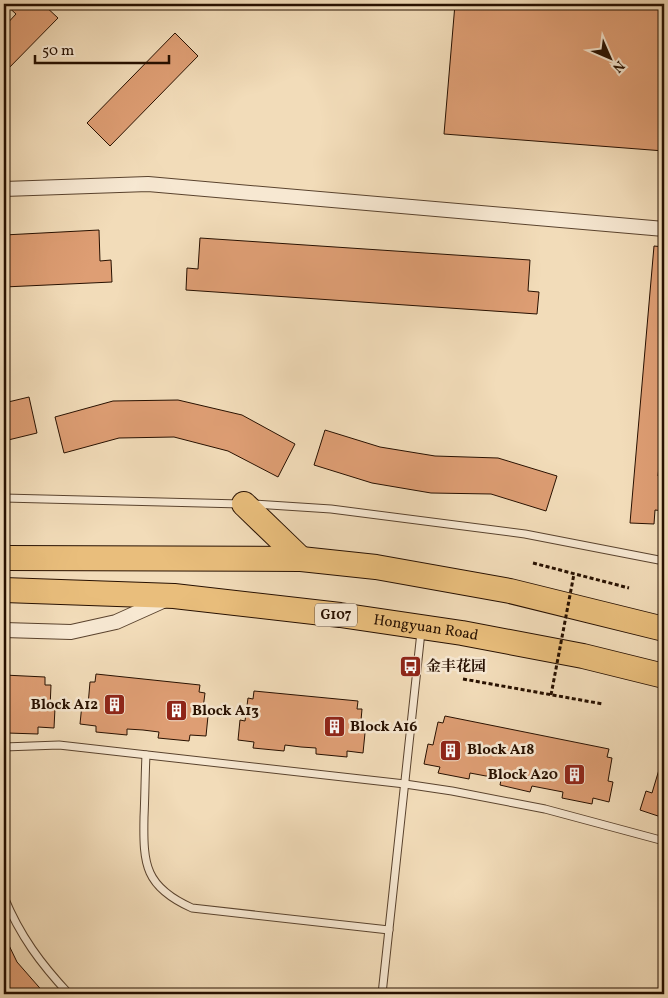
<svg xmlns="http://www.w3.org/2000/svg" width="668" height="998" font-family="Vollkorn,'Noto Serif SC',serif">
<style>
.building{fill:#de9e74;stroke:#271000}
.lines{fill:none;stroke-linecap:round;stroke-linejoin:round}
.service-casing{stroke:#5a432e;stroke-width:9}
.minor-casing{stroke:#5a432e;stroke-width:16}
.trunk-casing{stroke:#271000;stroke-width:26}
.path{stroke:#271000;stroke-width:3;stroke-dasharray:4 2.5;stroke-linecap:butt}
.service{stroke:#f7e8d2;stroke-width:7}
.minor{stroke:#f7e8d2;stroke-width:14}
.trunk{stroke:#e9be7c;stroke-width:24}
.path-bridge{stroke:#271000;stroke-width:3;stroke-dasharray:4 2.5;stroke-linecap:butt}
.labels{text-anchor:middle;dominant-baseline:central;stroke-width:5;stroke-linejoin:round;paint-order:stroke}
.shield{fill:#f7e8d2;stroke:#65513f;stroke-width:1}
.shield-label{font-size:14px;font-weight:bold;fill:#271000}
.street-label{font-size:15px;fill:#271000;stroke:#f7e8d2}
.poi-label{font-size:15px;font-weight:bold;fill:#271000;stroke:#f7e8d2;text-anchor:start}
</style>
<rect width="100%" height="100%" fill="#f2dcb9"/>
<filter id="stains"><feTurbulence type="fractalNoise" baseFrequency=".004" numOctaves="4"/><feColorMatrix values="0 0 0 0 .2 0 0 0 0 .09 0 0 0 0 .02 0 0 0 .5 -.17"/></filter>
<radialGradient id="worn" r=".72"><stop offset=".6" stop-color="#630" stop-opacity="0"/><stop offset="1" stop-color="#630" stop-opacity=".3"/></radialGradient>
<g class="building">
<polygon points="5,4 43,4 58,18 4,73 4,27 16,14"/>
<polygon points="455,4 664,4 664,151 444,134"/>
<polygon points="175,33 198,56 110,146 87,123"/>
<polygon points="99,230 100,261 111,260 112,282 4,287 4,235"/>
<polygon points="200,238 530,260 528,291 539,292 537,314 186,290 187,268 198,269"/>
<polygon points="654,246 664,247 664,447 661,447 658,476 664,476 664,511 655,510 654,524 630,523"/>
<polygon points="29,397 37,433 4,441 4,403"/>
<polygon points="178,400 242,415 295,444 278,477 228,451 174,437 119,438 64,453 55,417 113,401"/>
<polygon points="325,430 380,447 435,456 498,458 557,476 546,511 491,494 431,493 372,483 314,465"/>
<polygon points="96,674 200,685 199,692 205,693 202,716 208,716 206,736 190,735 189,741 158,738 159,732 143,730 127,729 127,735 96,732 96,726 80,724 82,704 88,705 90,682 95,682"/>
<polygon points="4,675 45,677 45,685 51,685 50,708 55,708 54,728 38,727 38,734 7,733 7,727 4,727"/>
<polygon points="254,691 358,701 357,709 362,709 360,732 365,733 363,753 347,751 347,757 316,754 316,748 301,747 285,745 284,751 253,748 254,742 238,740 240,720 245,721 248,698 253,699"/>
<polygon points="445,716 609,749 607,757 612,758 608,781 613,782 609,802 593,798 592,804 562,798 563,792 532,786 530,792 500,785 501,780 486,776 470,773 469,779 438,773 440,767 424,764 428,744 433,745 438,722 443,723"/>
<polygon points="661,763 664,764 664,818 640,810 646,791 652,793"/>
<polygon points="4,935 17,962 45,994 4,994"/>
</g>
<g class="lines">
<defs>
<g id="service">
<polyline points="4,498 241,504"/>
<polyline points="254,504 331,509 525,534 664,561"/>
<polyline points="4,747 59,745 405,784 452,791 545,809 664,841"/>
<path d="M 146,755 C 145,775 145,796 144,817 C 143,865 145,887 192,908 L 389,930"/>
<path d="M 4,897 C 20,936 41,964 69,994"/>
<polyline points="382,994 421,632"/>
</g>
<g id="minor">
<polyline points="4,189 148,184 664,229"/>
<polyline points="4,630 71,632 116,622 165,600"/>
</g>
<g id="trunk">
<polyline points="244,504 301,559"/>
<polyline points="4,558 301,559 376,567 510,591 664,629"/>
<path id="s1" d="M 4,590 L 174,596 L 340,615 L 462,633 L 583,656 L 664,676"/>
</g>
</defs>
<use href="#service" class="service-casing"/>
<use href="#minor" class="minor-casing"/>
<use href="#trunk" class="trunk-casing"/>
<g class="path">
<polyline points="533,563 629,588"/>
<polyline points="463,679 603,704"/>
</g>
<use href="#service" class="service"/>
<use href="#minor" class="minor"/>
<use href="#trunk" class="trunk"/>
<polyline class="path-bridge" points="551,695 574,574"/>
</g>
<defs>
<symbol id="bus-square" viewBox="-11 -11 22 22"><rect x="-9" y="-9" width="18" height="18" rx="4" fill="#8f2418" stroke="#f7e8d2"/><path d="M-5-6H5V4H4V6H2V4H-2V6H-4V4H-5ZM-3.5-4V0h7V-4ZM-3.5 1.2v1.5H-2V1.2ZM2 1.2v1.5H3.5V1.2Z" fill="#fff"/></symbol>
<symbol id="building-square" viewBox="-11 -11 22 22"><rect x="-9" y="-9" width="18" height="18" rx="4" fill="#8f2418" stroke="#f7e8d2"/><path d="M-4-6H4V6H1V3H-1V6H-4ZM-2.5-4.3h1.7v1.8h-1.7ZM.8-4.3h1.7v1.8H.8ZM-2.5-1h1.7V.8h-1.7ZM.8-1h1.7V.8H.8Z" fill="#fff"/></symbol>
</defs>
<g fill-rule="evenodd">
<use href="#bus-square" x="398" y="654" width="25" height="25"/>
<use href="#building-square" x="102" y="692" width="25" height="25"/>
<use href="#building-square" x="164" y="698" width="25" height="25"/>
<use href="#building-square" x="322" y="714" width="25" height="25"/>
<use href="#building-square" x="438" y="738" width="25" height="25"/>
<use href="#building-square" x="562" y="762" width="25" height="25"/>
</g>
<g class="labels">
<rect class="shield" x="315" y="603.5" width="42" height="23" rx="4"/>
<g class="shield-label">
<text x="336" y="615">G107</text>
</g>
<g class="street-label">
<text stroke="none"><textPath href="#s1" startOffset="424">Hongyuan Road</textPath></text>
</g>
<g class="poi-label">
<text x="426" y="667">金丰花园</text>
<text x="98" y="705" text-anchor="end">Block A12</text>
<text x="192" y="711">Block A13</text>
<text x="350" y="727">Block A16</text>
<text x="467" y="750">Block A18</text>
<text x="558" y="775" text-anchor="end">Block A20</text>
</g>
</g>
<rect width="668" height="998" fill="none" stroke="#f2dcb9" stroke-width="20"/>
<rect x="5" y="5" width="658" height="988" fill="none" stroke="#271000" stroke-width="2.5"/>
<rect x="10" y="10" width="648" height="978" fill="none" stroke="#271000"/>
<g transform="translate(610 58) rotate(135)" stroke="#f7e8d2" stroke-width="4" paint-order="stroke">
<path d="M0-4L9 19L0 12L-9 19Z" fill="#271000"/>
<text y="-8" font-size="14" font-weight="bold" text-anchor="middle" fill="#271000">N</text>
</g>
<path d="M35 55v8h134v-8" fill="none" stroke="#271000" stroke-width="2.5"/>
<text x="42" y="55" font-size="15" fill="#271000" stroke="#f7e8d2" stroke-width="4" paint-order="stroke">50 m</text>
<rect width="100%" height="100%" filter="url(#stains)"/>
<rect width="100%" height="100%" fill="url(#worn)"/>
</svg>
